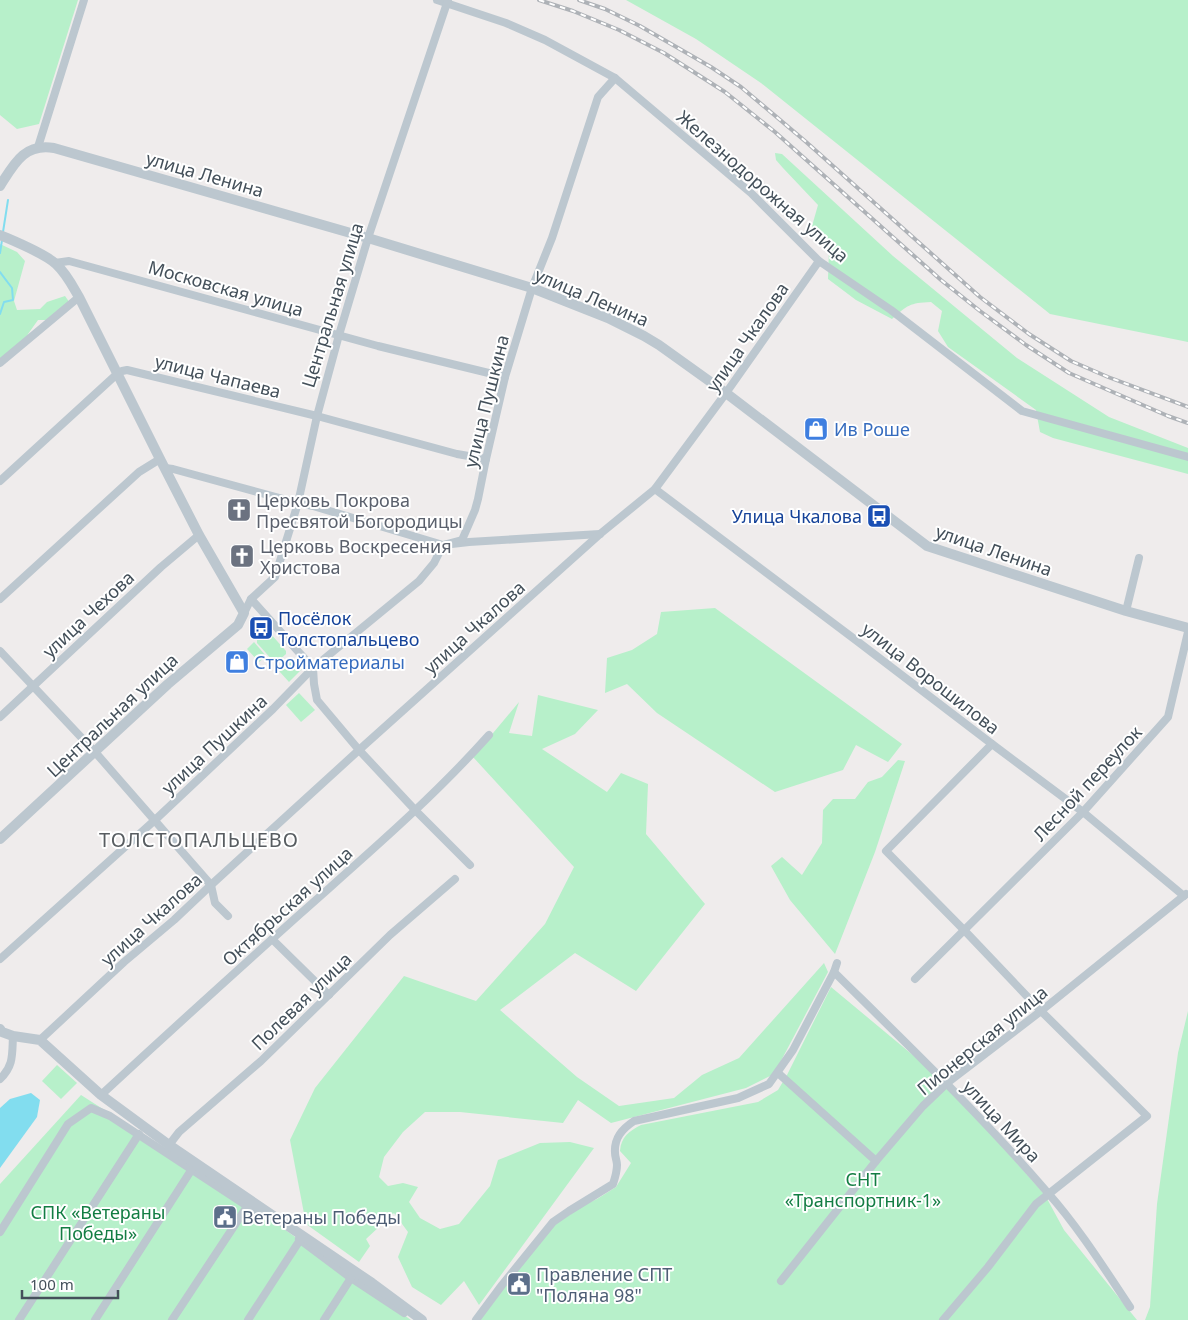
<svg xmlns="http://www.w3.org/2000/svg" width="1188" height="1320" font-family="'Noto Sans',sans-serif">
<style>
.green{fill:#b7f0ca}
.water{fill:#82ddef}
.lines{fill:none;stroke-linecap:round;stroke-linejoin:round}
.stream{stroke:#82ddef;stroke-width:2}
.minor{stroke:#bcc7cf;stroke-width:8}
.tertiary{stroke:#bcc7cf;stroke-width:10}
.rail-casing{stroke:#aeb2b7;stroke-width:4}
.rail{stroke:#fff;stroke-width:2;stroke-dasharray:5.5;stroke-linecap:butt}
.labels{text-anchor:middle;dominant-baseline:central;stroke-width:4;stroke-linejoin:round;paint-order:stroke}
.street-label{font-size:18px;fill:#44505a;stroke:#fff}
.shop-label{font-size:18px;fill:#366cbe;stroke:#fff;text-anchor:start}
.worship-label{font-size:18px;fill:#5b616d;stroke:#fff;text-anchor:start}
.transit-label{font-size:18px;fill:#164399;stroke:#fff;text-anchor:end}
.park-label{font-size:18px;fill:#137d43;stroke:#fff}
.service-label{font-size:18px;fill:#4e5e75;stroke:#fff;text-anchor:start}
.quarter-label{font-size:20px;letter-spacing:1px;fill:#585d61;stroke:#fff}
</style>
<rect width="100%" height="100%" fill="#efecec"/>
<g class="green">
<polygon points="0,0 78,0 39,124 17,129 0,115"/>
<polygon points="626,0 1188,0 1188,342 1050,314 761,83 696,39"/>
<path d="M 775,153 L 782,154 L 893,256 L 1017,358 L 1109,417 L 1188,448 L 1188,474 L 1053,438 L 1040,432 L 1036,410 L 948,347 L 938,331 L 942,311 L 931,302 C 909,303 908,305 892,319 L 856,300 L 828,279 L 829,249 L 810,233 L 818,205 L 783,168 L 776,160 Z"/>
<polygon points="0,244 17,252 25,261 14,301 17,310 40,309 47,302 65,296 72,306 53,320 38,320 28,334 25,345 0,367"/>
<polygon points="715,608 902,744 888,762 856,745 843,770 775,792 657,713 627,684 605,693 607,658 632,650 657,634 661,612"/>
<polygon points="266,631 269,632 286,651 286,654 277,662 274,662 257,643 257,639"/>
<polygon points="254,642 266,656 259,662 247,649"/>
<polygon points="293,658 303,668 289,682 279,671"/>
<polygon points="299,693 315,710 301,722 286,705"/>
<polygon points="538,695 598,710 575,734 542,749 607,792 621,773 648,784 646,834 705,904 636,991 575,953 500,1010 577,1077 619,1106 674,1098 702,1075 739,1058 824,963 828,972 774,1074 746,1088 611,1123 578,1100 563,1123 460,1112 425,1112 403,1132 384,1157 379,1177 388,1186 403,1183 418,1187 409,1202 420,1218 440,1229 459,1224 490,1186 498,1160 540,1143 570,1142 594,1148 479,1305 464,1281 441,1305 412,1287 398,1257 408,1232 394,1213 366,1239 370,1246 359,1262 306,1224 290,1140 315,1088 404,976 476,1001 545,924 574,867 473,757 519,702 509,733 532,736"/>
<polygon points="898,760 905,761 875,852 835,954 790,900 771,866 782,857 802,875 822,843 823,810 833,799 855,799 868,782 882,777"/>
<path d="M 831,987 L 944,1081 L 969,1109 L 1045,1195 L 1064,1230 L 1137,1320 L 479,1320 L 549,1229 L 573,1210 L 597,1199 L 616,1187 L 631,1163 L 620,1151 C 621,1137 629,1131 641,1125 L 758,1102 L 778,1090 L 787,1075 Z"/>
<polygon points="1188,1011 1188,1320 1145,1320 1150,1307 1157,1204 1178,1053"/>
<polygon points="57,1065 77,1083 61,1099 42,1081"/>
<polygon points="81,1095 231,1191 411,1320 0,1320 0,1184"/>
</g>
<polygon class="water" points="31,1093 40,1100 37,1117 0,1168 0,1108 10,1099"/>
<g class="lines">
<g class="stream">
<polyline points="3,232 8,200"/>
<polyline points="0,253 2,240"/>
<polyline points="0,272 12,288 13,300 4,302 0,314"/>
</g>
<g class="minor">
<polyline points="437,0 506,23 545,40 615,78 751,193 819,261 891,310 1022,411 1188,457"/>
<polyline points="38,147 84,0"/>
<polyline points="55,263 69,261 378,346 505,377"/>
<polyline points="0,363 79,297"/>
<polyline points="165,468 173,469 298,503 313,506 443,545 469,542 600,534"/>
<polyline points="0,481 117,374 122,371 127,370 317,416 457,454 486,459"/>
<polyline points="655,489 857,641 992,744 1083,812 1184,896"/>
<polyline points="0,599 139,472 160,459"/>
<polyline points="251,599 313,668 314,684 317,700 359,750 416,811 470,865"/>
<polyline points="1126,611 1139,558"/>
<polyline points="244,613 251,599 275,577 298,503 317,416 339,335 368,238 448,0"/>
<polyline points="0,651 95,752 211,885 215,903 228,916"/>
<polyline points="0,717 161,567 199,535"/>
<polyline points="272,939 329,995"/>
<polyline points="0,959 155,820 273,709 313,668 419,581 434,563 443,545 462,540 475,510 478,499 486,459 505,377 532,288 552,238 598,97 615,78"/>
<path d="M 834,972 C 907,1044 981,1115 1048,1193 C 1079,1228 1104,1268 1130,1307"/>
<polyline points="915,979 1083,812 1168,717 1188,632"/>
<polyline points="40,1040 124,962 174,920 211,885 359,750 600,534 655,489 726,393 819,261"/>
<polyline points="778,1073 876,1161"/>
<path d="M 0,1079 C 14,1066 12,1054 13,1036"/>
<path d="M 101,1095 C 167,1034 233,974 300,914 C 365,856 431,800 489,735"/>
<polyline points="169,1145 179,1132 261,1061 390,935 455,879"/>
<polyline points="0,1232 68,1124 91,1108 110,1116 247,1206 265,1215"/>
<polyline points="299,1239 351,1278 404,1313"/>
<polyline points="781,1281 876,1161 923,1106 947,1083 1041,1011 1186,894"/>
<polyline points="19,1320 139,1134"/>
<polyline points="95,1320 192,1169"/>
<polyline points="172,1320 250,1202"/>
<polyline points="248,1320 300,1240"/>
<polyline points="324,1320 351,1278"/>
<path d="M 476,1320 L 502,1285 L 553,1222 L 569,1211 L 613,1184 C 615,1178 617,1172 617,1165 C 617,1161 615,1157 615,1153 C 614,1138 622,1129 634,1121 L 738,1098 L 769,1084 L 793,1050 L 834,972 L 837,963"/>
<polyline points="943,1320 988,1267 1036,1204 1147,1116 1041,1011 964,930 886,851 992,744"/>
</g>
<g class="tertiary">
<path d="M 0,186 C 14,164 24,143 54,148 L 368,238 L 532,288 L 608,318 L 644,336 L 659,345 L 726,393 L 927,546 L 1126,611 L 1188,628"/>
<path d="M 0,235 C 16,242 44,253 56,264 C 66,273 72,285 79,297 L 160,459 L 199,535 L 244,613 L 238,625 L 168,684 L 0,839"/>
<polyline points="0,1029 2,1032 13,1036 40,1040 101,1095 169,1145 372,1283 422,1320"/>
</g>
<defs>
<g id="rail">
<polyline points="539,0 573,11 619,30 664,53 725,92 775,132 941,280 980,311 1026,345 1069,373 1168,416 1188,423"/>
<polyline points="579,0 605,9 640,26 711,67 741,87 805,141 980,297 1029,334 1071,361 1108,377 1188,407"/>
</g>
</defs>
<use href="#rail" class="rail-casing"/>
<use href="#rail" class="rail"/>
</g>
<defs>
<symbol id="shop-square" viewBox="-11 -11 22 22"><rect x="-9" y="-9" width="18" height="18" rx="4" fill="#3f7fe0" stroke="#fff"/><path d="M-5-2.5h2.3a2.7 3.5 0 0 1 5.4 0H5L5.5 6h-11ZM-1.5-2.5h3a1.5 2.3 0 0 0-3 0Z" fill="#fff"/></symbol>
<symbol id="church-square" viewBox="-11 -11 22 22"><rect x="-9" y="-9" width="18" height="18" rx="4" fill="#6b7280" stroke="#fff"/><path d="M-1.2-6h2.4v3.5h3.3v2.4h-3.3V6h-2.4V-.1h-3.3v-2.4h3.3Z" fill="#fff"/></symbol>
<symbol id="bus-square" viewBox="-11 -11 22 22"><rect x="-9" y="-9" width="18" height="18" rx="4" fill="#1a4fb4" stroke="#fff"/><path d="M-5-6H5V4H4V6H2V4H-2V6H-4V4H-5ZM-3.5-4V0h7V-4ZM-3.5 1.2v1.5H-2V1.2ZM2 1.2v1.5H3.5V1.2Z" fill="#fff"/></symbol>
<symbol id="civic-square" viewBox="-11 -11 22 22"><rect x="-9" y="-9" width="18" height="18" rx="4" fill="#5c6f8a" stroke="#fff"/><path d="M-.6-6.5H3V-4.5H.6V-3L4-1V1h2V6H-6V1h2V-1L-.6-3ZM-1.2 2.5V6h2.4V2.5Z" fill="#fff"/></symbol>
</defs>
<g fill-rule="evenodd">
<use href="#shop-square" x="802" y="415" width="28" height="28"/>
<use href="#church-square" x="225" y="496" width="28" height="28"/>
<use href="#bus-square" x="865" y="502" width="28" height="28"/>
<use href="#church-square" x="228" y="542" width="28" height="28"/>
<use href="#bus-square" x="247" y="614" width="28" height="28"/>
<use href="#shop-square" x="223" y="648" width="28" height="28"/>
<use href="#civic-square" x="211" y="1203" width="28" height="28"/>
<use href="#civic-square" x="505" y="1270" width="28" height="28"/>
</g>
<g class="labels">
<g class="street-label">
<text transform="translate(205 174) rotate(16)">улица Ленина</text>
<text transform="translate(763 186) rotate(41)">Железнодорожная улица</text>
<text transform="translate(226 288) rotate(16)">Московская улица</text>
<text transform="translate(592 297) rotate(23)">улица Ленина</text>
<text transform="translate(332 305) rotate(-73)">Центральная улица</text>
<text transform="translate(747 337) rotate(-55)">улица Чкалова</text>
<text transform="translate(218 376) rotate(14)">улица Чапаева</text>
<text transform="translate(486 401) rotate(-76)">улица Пушкина</text>
<text transform="translate(994 550) rotate(19)">улица Ленина</text>
<text transform="translate(88 614) rotate(-43)">улица Чехова</text>
<text transform="translate(474 627) rotate(-42)">улица Чкалова</text>
<text transform="translate(931 678) rotate(38)">улица Ворошилова</text>
<text transform="translate(112 715) rotate(-43)">Центральная улица</text>
<text transform="translate(214 744) rotate(-43)">улица Пушкина</text>
<text transform="translate(1087 783) rotate(-47)">Лесной переулок</text>
<text transform="translate(287 906) rotate(-42)">Октябрьская улица</text>
<text transform="translate(151 919) rotate(-42)">улица Чкалова</text>
<text transform="translate(301 1001) rotate(-44)">Полевая улица</text>
<text transform="translate(982 1040) rotate(-39)">Пионерская улица</text>
<text transform="translate(1002 1121) rotate(47)">улица Мира</text>
</g>
<g class="shop-label">
<text x="834" y="429">Ив Роше</text>
<text x="254" y="662">Стройматериалы</text>
</g>
<g class="worship-label">
<text x="256" y="500">Церковь Покрова<tspan x="256" dy="21">Пресвятой Богородицы</tspan></text>
<text x="260" y="546">Церковь Воскресения<tspan x="260" dy="21">Христова</tspan></text>
</g>
<g class="transit-label">
<text x="862" y="516">Улица Чкалова</text>
<text x="278" y="618" text-anchor="start">Посёлок<tspan x="278" dy="21">Толстопальцево</tspan></text>
</g>
<g class="park-label">
<text x="863" y="1179">СНТ<tspan x="863" dy="21">«Транспортник-1»</tspan></text>
<text x="98" y="1212">СПК «Ветераны<tspan x="98" dy="21">Победы»</tspan></text>
</g>
<g class="service-label">
<text x="242" y="1217">Ветераны Победы</text>
<text x="536" y="1274">Правление СПТ<tspan x="536" dy="21">"Поляна 98"</tspan></text>
</g>
<g class="quarter-label">
<text x="199" y="839">ТОЛСТОПАЛЬЦЕВО</text>
</g>
</g>
<path d="M22 1290v8h96v-8" fill="none" stroke="#44505a" stroke-width="2.5"/>
<text x="30" y="1290" font-size="15" fill="#44505a" stroke="#ffffff" stroke-width="4" paint-order="stroke">100 m</text>
</svg>
